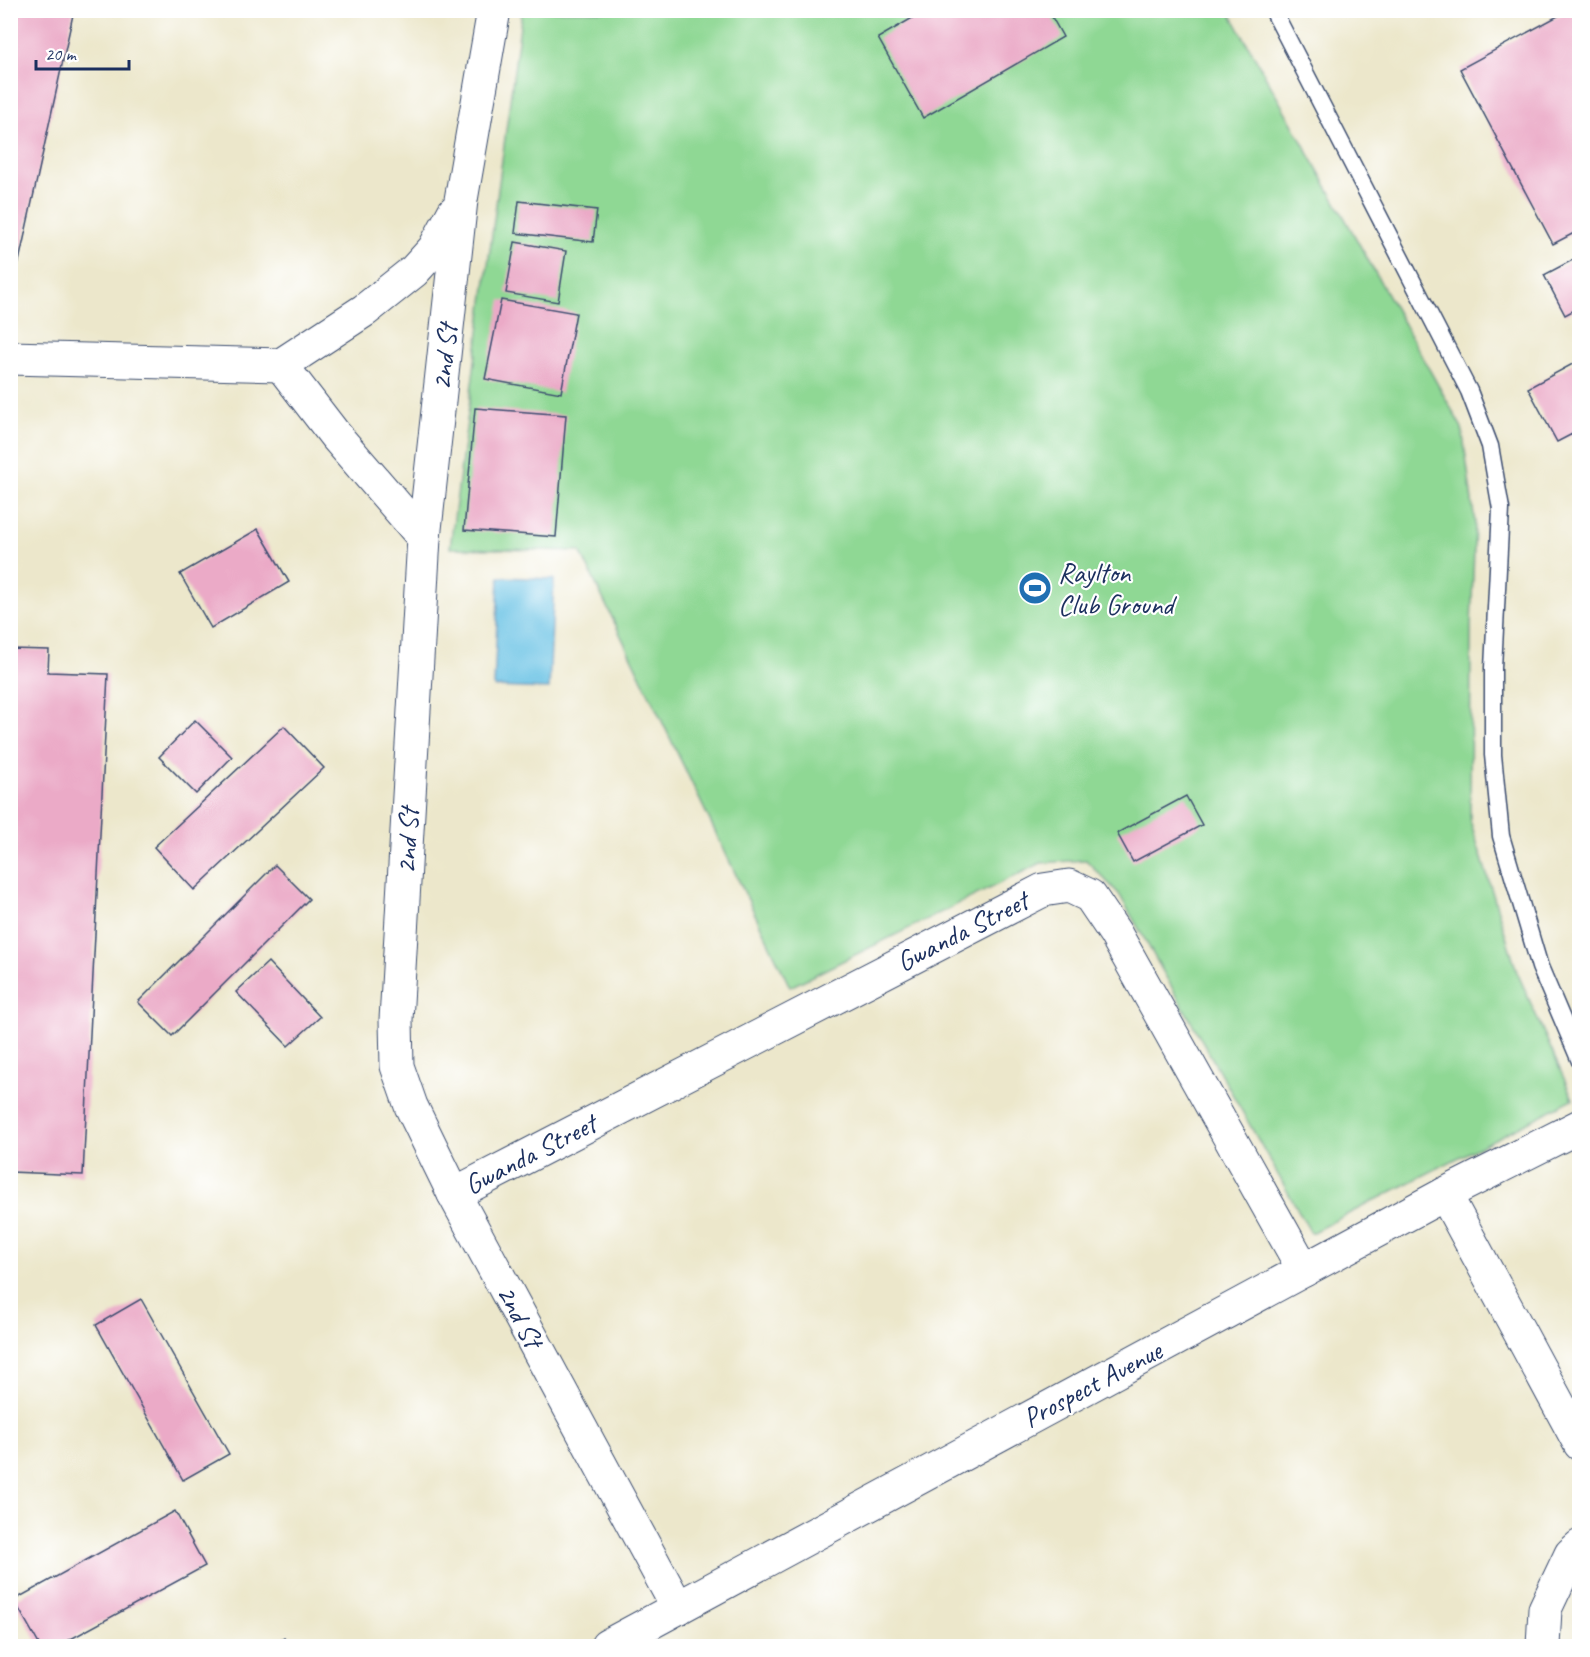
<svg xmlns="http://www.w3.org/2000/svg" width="1590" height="1657" font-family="Caveat,sans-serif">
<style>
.green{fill:#8fd894;stroke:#558479;stroke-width:1.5}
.water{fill:#66c1e4;stroke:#4078a1;stroke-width:1.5}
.building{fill:#ebaac7}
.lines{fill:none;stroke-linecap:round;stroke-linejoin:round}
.lane-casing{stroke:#3a4b6e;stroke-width:19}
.street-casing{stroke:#3a4b6e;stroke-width:35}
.lane{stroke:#fff;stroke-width:16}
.street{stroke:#fff;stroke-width:33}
.labels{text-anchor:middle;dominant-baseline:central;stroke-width:4.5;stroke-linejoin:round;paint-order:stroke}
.street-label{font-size:28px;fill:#1b2f5e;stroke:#fff}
.poi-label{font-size:28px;fill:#1b2f5e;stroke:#fff;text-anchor:start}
</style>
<rect width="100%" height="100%" fill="#fff"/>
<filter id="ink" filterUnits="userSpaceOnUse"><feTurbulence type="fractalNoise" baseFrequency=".0167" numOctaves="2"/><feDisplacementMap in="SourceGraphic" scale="12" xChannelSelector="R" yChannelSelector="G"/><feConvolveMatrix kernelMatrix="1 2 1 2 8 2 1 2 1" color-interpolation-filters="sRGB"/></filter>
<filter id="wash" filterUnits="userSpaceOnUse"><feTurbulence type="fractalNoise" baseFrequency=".008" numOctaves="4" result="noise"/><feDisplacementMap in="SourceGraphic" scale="24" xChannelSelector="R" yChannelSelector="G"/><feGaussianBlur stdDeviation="1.35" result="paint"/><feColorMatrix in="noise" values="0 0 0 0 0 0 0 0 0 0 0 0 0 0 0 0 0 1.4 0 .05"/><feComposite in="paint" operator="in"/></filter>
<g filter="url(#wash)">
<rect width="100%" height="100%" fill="#ece7cb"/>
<polygon class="green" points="522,11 1229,11 1462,428 1475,523 1471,626 1470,820 1517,972 1573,1099 1311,1233 1119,894 1086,860 1041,863 790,987 580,551 450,548"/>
<polygon class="water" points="499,577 554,579 549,689 494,687"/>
<g id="blocks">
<g class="building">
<polygon points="10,10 74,10 11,298 10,298"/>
<polygon points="926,10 1048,10 1063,37 923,118 878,38"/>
<polygon points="1569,10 1580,10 1580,230 1553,244 1460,69"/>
<polygon points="519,201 597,210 593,242 515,233"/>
<polygon points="515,242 566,251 558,302 506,293"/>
<polygon points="1580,256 1580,307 1565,315 1544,275"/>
<polygon points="501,300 576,313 561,393 485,379"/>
<polygon points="1580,360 1580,430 1557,442 1528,388"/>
<polygon points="475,408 566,415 556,537 464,530"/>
<polygon points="258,529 289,582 211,628 180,574"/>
<polygon points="10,649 49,650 48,672 108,674 83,1175 10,1172"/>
<polygon points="195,720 232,757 196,794 159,757"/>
<polygon points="284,726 324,768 194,890 154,847"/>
<polygon points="1186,796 1202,825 1133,862 1117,833"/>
<polygon points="275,865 309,899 172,1036 138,1002"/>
<polygon points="268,962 320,1017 288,1046 236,992"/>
<polygon points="141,1299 229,1454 183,1480 96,1325"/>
<polygon points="175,1511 205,1566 58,1646 40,1646 14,1600"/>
<polygon points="284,1638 289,1646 272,1646"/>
</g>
</g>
</g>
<g filter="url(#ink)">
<use href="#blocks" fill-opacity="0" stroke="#3a4b6e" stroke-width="1.5"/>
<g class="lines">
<defs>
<polyline id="lane" points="1273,10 1469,391 1490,446 1501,509 1493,668 1493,755 1501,836 1540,967 1580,1061"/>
<g id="street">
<polyline points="494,10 461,200 424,538 396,1020 397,1066 411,1106 454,1194 678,1608"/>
<polyline points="10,358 281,365 365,310 414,271 434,249 454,212"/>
<polyline points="281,365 335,435 424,538"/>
<polyline points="454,1194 1043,890 1069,886 1090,896 1115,933 1304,1270"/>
<polyline points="1445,1194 1580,1444"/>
<polyline points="607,1646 1445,1194 1580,1126"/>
<polyline points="1543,1646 1545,1609 1571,1554 1580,1546"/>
</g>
</defs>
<use href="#lane" class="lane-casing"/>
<use href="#street" class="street-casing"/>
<use href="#lane" class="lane"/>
<use href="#street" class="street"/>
</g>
</g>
<defs>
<symbol id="stadium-disc" viewBox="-11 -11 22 22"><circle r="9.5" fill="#1f6fb2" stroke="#fff"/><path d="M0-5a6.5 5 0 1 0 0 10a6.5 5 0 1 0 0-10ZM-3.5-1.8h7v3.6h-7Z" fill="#fff"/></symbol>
</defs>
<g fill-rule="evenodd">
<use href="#stadium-disc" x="1016" y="569" width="38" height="38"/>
</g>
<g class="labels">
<g class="street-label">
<text transform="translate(444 357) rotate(-84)">2nd St</text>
<text transform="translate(407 841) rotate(-87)">2nd St</text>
<text transform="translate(962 931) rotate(-27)">Gwanda Street</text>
<text transform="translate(530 1154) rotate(-27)">Gwanda Street</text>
<text transform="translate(520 1316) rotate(62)">2nd St</text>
<text transform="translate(1092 1384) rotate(-28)">Prospect Avenue</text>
</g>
<g class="poi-label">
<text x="1058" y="572">Raylton<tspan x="1058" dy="32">Club Ground</tspan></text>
</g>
</g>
<rect width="1590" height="1657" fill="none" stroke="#fff" stroke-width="36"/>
<path d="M36 60v9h93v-9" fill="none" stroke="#1b2f5e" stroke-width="3"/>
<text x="45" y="60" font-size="18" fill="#1b2f5e" stroke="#ffffff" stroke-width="4.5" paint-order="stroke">20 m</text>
</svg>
